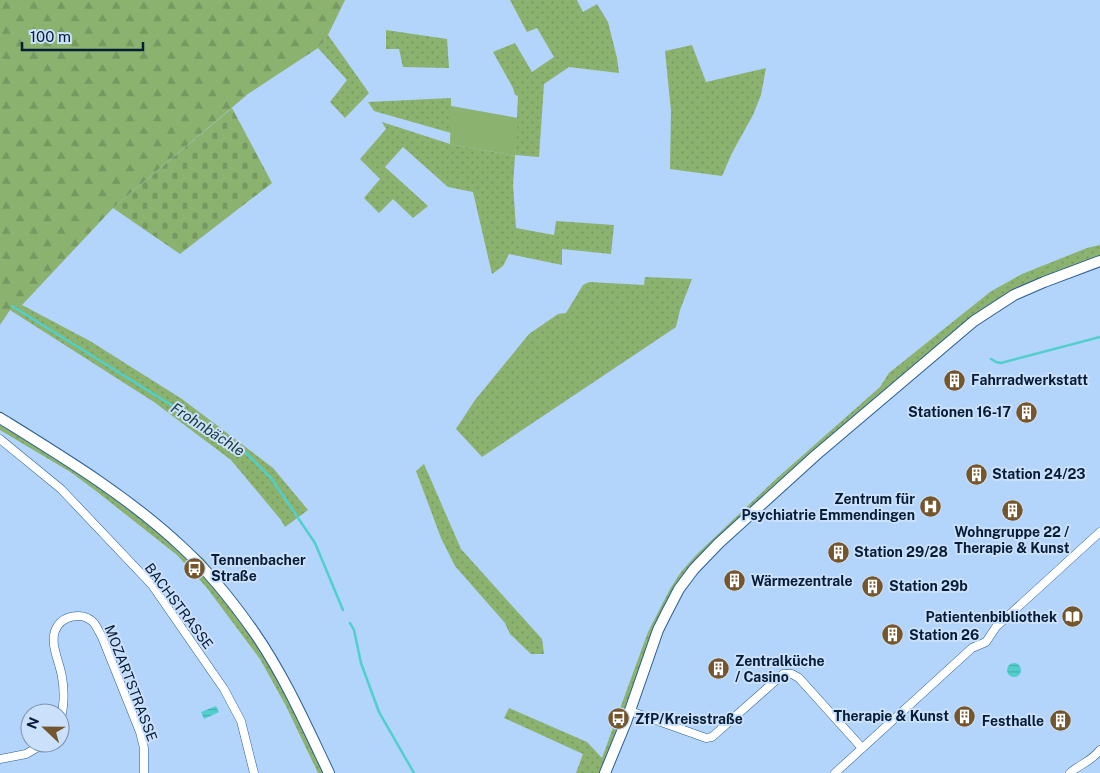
<svg xmlns="http://www.w3.org/2000/svg" width="1100" height="773" font-family="'Public Sans',sans-serif">
<style>
.grass{fill:url(#grass-dots)}
.forest{fill:url(#forest-firs)}
.cemetery{fill:url(#cemetery-stones)}
.garden{fill:#8bb26f}
.water{fill:url(#water-rules)}
.lines{fill:none;stroke-linecap:round;stroke-linejoin:round}
.stream{stroke:#51cfcc;stroke-width:2.5}
.minor-casing{stroke:#285d97;stroke-width:9}
.tertiary-casing{stroke:#285d97;stroke-width:12}
.minor{stroke:#fff;stroke-width:8}
.tertiary{stroke:#fff;stroke-width:10}
.labels{text-anchor:middle;dominant-baseline:central;stroke-width:4;stroke-linejoin:round;paint-order:stroke}
.poi-label{font-size:14px;font-weight:bold;fill:#071c35;stroke:#cae0fb;text-anchor:start}
.street-label{font-size:14px;fill:#071c35;stroke:#cae0fb}
.water-label{font-size:15px;font-style:italic;fill:#203c3b;stroke:#cae0fb}
</style>
<defs>
<pattern id="grass-dots" width="8" height="8" patternUnits="userSpaceOnUse" patternTransform="scale(1.25)"><rect width="8" height="8" fill="#8bb26f"/><path d="M2 2h.1M6 6h.1" fill="none" stroke="#769861" stroke-width="1.8" stroke-linecap="round"/></pattern>
<pattern id="forest-firs" width="22" height="20" patternUnits="userSpaceOnUse" patternTransform="scale(1.25)"><rect width="22" height="20" fill="#8bb26f"/><path d="M5 1l3.5 6h-7zM16 11l3.5 6h-7z" fill="#769861"/></pattern>
<pattern id="cemetery-stones" width="16" height="16" patternUnits="userSpaceOnUse" patternTransform="scale(1.25)"><rect width="16" height="16" fill="#8bb26f"/><path d="M2 7V4a2 2 0 0 1 4 0v3zM10 15v-3a2 2 0 0 1 4 0v3z" fill="#769861"/></pattern>
<pattern id="water-rules" width="6" height="5" patternUnits="userSpaceOnUse" patternTransform="scale(1.25)"><rect width="6" height="5" fill="#51cfcc"/><path d="M0 2.5h6" fill="none" stroke="#45b1b0"/></pattern>
</defs>
<rect width="100%" height="100%" fill="#b3d4fb"/>
<g class="grass">
<polygon points="510,0 577,0 583,12 597,4 608,22 617,58 619,73 569,67 544,84 539,157 515,155 518,96 515,95 513,88 493,52 515,43 532,72 554,57 537,28 527,32"/>
<polygon points="386,30 447,39 449,68 403,67 399,49 386,49"/>
<polygon points="328,35 369,93 345,118 330,102 347,80 318,48"/>
<polygon points="692,45 706,82 766,68 761,95 753,115 732,153 722,176 670,169 671,111 665,51"/>
<polygon points="451,98 451,133 374,111 368,102"/>
<polygon points="382,122 450,144 515,156 513,185 516,228 554,235 556,221 614,225 611,254 562,249 562,265 509,254 503,266 492,274 473,192 448,187 403,147 385,167 428,206 413,218 393,199 379,213 364,198 380,179 360,159 386,129"/>
<polygon points="1100,245 1100,267 1048,284 993,312 804,469 690,577 667,616 608,773 576,773 583,754 504,718 509,708 587,742 602,758 648,632 670,589 681,572 697,554 776,479 880,387 889,373 990,292 1022,274 1087,248"/>
<polygon points="645,277 692,279 680,310 676,327 482,457 456,429 475,400 529,334 558,314 566,313 583,285 589,282 644,285"/>
<polygon points="22,305 90,341 182,399 273,468 308,510 285,527 281,520 231,460 154,402 10,310"/>
<polygon points="0,411 26,427 151,514 204,559 257,627 300,699 335,773 318,773 286,706 260,659 207,588 177,555 96,491 72,473 0,430"/>
<polygon points="424,464 461,549 542,639 544,654 531,654 510,634 505,623 455,566 441,538 416,471"/>
</g>
<polygon class="forest" points="0,0 345,0 328,35 318,48 248,94 113,208 22,305 10,310 0,325"/>
<polygon class="cemetery" points="232,108 272,183 180,254 113,208"/>
<polygon class="garden" points="451,106 518,118 515,156 450,144"/>
<g class="water">
<circle cx="1014" cy="670" r="7"/>
<polygon points="216,706 219,712 204,719 201,712"/>
</g>
<g class="lines">
<g class="stream">
<polyline points="12,306 242,449 271,478 315,543 343,610"/>
<polyline points="991,359 996,362 1001,363 1100,337"/>
<polyline points="350,623 354,630 361,663 379,712 414,773"/>
</g>
<defs>
<g id="minor">
<polyline points="0,439 61,489 152,585 224,689 241,721 254,773"/>
<polyline points="630,711 706,738 712,737 783,674 792,674 799,678 862,748"/>
<path d="M 60,723 C 64,707 65,693 62,677 C 60,663 50,645 55,631 C 61,615 83,611 94,623 C 97,627 99,632 102,637 L 140,732 L 144,748 L 144,773"/>
<polyline points="0,759 26,754 45,743"/>
<polyline points="835,773 972,648 986,642 996,627 1100,532"/>
<path d="M 1070,773 C 1080,764 1092,761 1100,750"/>
</g>
<g id="tertiary">
<path d="M 0,418 C 63,457 129,497 183,548 C 210,573 233,602 254,632 C 284,675 306,725 329,773"/>
<polyline points="605,773 626,722 658,630 666,614 679,589 694,569 719,543 816,455 974,321 1014,295 1044,282 1100,261"/>
</g>
</defs>
<use href="#minor" class="minor-casing"/>
<use href="#tertiary" class="tertiary-casing"/>
<use href="#minor" class="minor"/>
<use href="#tertiary" class="tertiary"/>
</g>
<defs>
<symbol id="building-disc" viewBox="-11 -11 22 22"><circle r="9.5" fill="#75552b" stroke="#cae0fb"/><path d="M-4-6H4V6H1V3H-1V6H-4ZM-2.5-4.3h1.7v1.8h-1.7ZM.8-4.3h1.7v1.8H.8ZM-2.5-1h1.7V.8h-1.7ZM.8-1h1.7V.8H.8Z" fill="#fff"/></symbol>
<symbol id="hospital-disc" viewBox="-11 -11 22 22"><circle r="9.5" fill="#75552b" stroke="#cae0fb"/><path d="M-5-5h3v3.5h4V-5h3V5h-3V1.5h-4V5h-3Z" fill="#fff"/></symbol>
<symbol id="bus-disc" viewBox="-11 -11 22 22"><circle r="9.5" fill="#75552b" stroke="#cae0fb"/><path d="M-5-6H5V4H4V6H2V4H-2V6H-4V4H-5ZM-3.5-4V0h7V-4ZM-3.5 1.2v1.5H-2V1.2ZM2 1.2v1.5H3.5V1.2Z" fill="#fff"/></symbol>
<symbol id="library-disc" viewBox="-11 -11 22 22"><circle r="9.5" fill="#75552b" stroke="#cae0fb"/><path d="M-6-4Q-3-5.5-.7-3.5V5Q-3 3-6 4ZM6-4Q3-5.5 .7-3.5V5Q3 3 6 4Z" fill="#fff"/></symbol>
</defs>
<g fill-rule="evenodd">
<use href="#building-disc" x="942" y="368" width="25" height="25"/>
<use href="#building-disc" x="1014" y="400" width="25" height="25"/>
<use href="#building-disc" x="964" y="462" width="25" height="25"/>
<use href="#hospital-disc" x="918" y="494" width="25" height="25"/>
<use href="#building-disc" x="1000" y="498" width="25" height="25"/>
<use href="#building-disc" x="826" y="540" width="25" height="25"/>
<use href="#bus-disc" x="182" y="556" width="25" height="25"/>
<use href="#building-disc" x="722" y="568" width="25" height="25"/>
<use href="#building-disc" x="860" y="574" width="25" height="25"/>
<use href="#library-disc" x="1060" y="604" width="25" height="25"/>
<use href="#building-disc" x="880" y="622" width="25" height="25"/>
<use href="#building-disc" x="706" y="656" width="25" height="25"/>
<use href="#building-disc" x="952" y="704" width="25" height="25"/>
<use href="#bus-disc" x="606" y="706" width="25" height="25"/>
<use href="#building-disc" x="1048" y="708" width="25" height="25"/>
</g>
<g class="labels">
<g class="poi-label">
<text x="971" y="380">Fahrradwerkstatt</text>
<text x="1011" y="412" text-anchor="end">Stationen 16-17</text>
<text x="992" y="474">Station 24/23</text>
<text x="915" y="499" text-anchor="end">Zentrum für<tspan x="915" dy="16">Psychiatrie Emmendingen</tspan></text>
<text x="1012" y="532" text-anchor="middle">Wohngruppe 22 /<tspan x="1012" dy="16">Therapie &amp; Kunst</tspan></text>
<text x="854" y="552">Station 29/28</text>
<text x="211" y="560">Tennenbacher<tspan x="211" dy="16">Straße</tspan></text>
<text x="751" y="581">Wärmezentrale</text>
<text x="889" y="586">Station 29b</text>
<text x="1057" y="617" text-anchor="end">Patientenbibliothek</text>
<text x="909" y="635">Station 26</text>
<text x="735" y="661">Zentralküche<tspan x="735" dy="16">/ Casino</tspan></text>
<text x="949" y="716" text-anchor="end">Therapie &amp; Kunst</text>
<text x="635" y="719">ZfP/Kreisstraße</text>
<text x="1044" y="721" text-anchor="end">Festhalle</text>
</g>
<g class="street-label">
<text transform="translate(179 606) rotate(53)">BACHSTRASSE</text>
<text transform="translate(131 683) rotate(69)">MOZARTSTRASSE</text>
</g>
<g class="water-label">
<text transform="translate(208 429) rotate(33)">Frohnbächle</text>
</g>
</g>
<g transform="translate(45 728) rotate(292)"><circle r="24" fill="#cae0fb" stroke="#7c92ac"/>
<path d="M0-4L9 19L0 12L-9 19Z" fill="#75552b"/>
<text y="-8" font-size="14" font-weight="bold" text-anchor="middle" fill="#071c35">N</text>
</g>
<path d="M22 42v8h121v-8" fill="none" stroke="#071c35" stroke-width="2.5"/>
<text x="30" y="42" font-size="15" fill="#071c35" stroke="#cae0fb" stroke-width="4" paint-order="stroke">100 m</text>
</svg>
